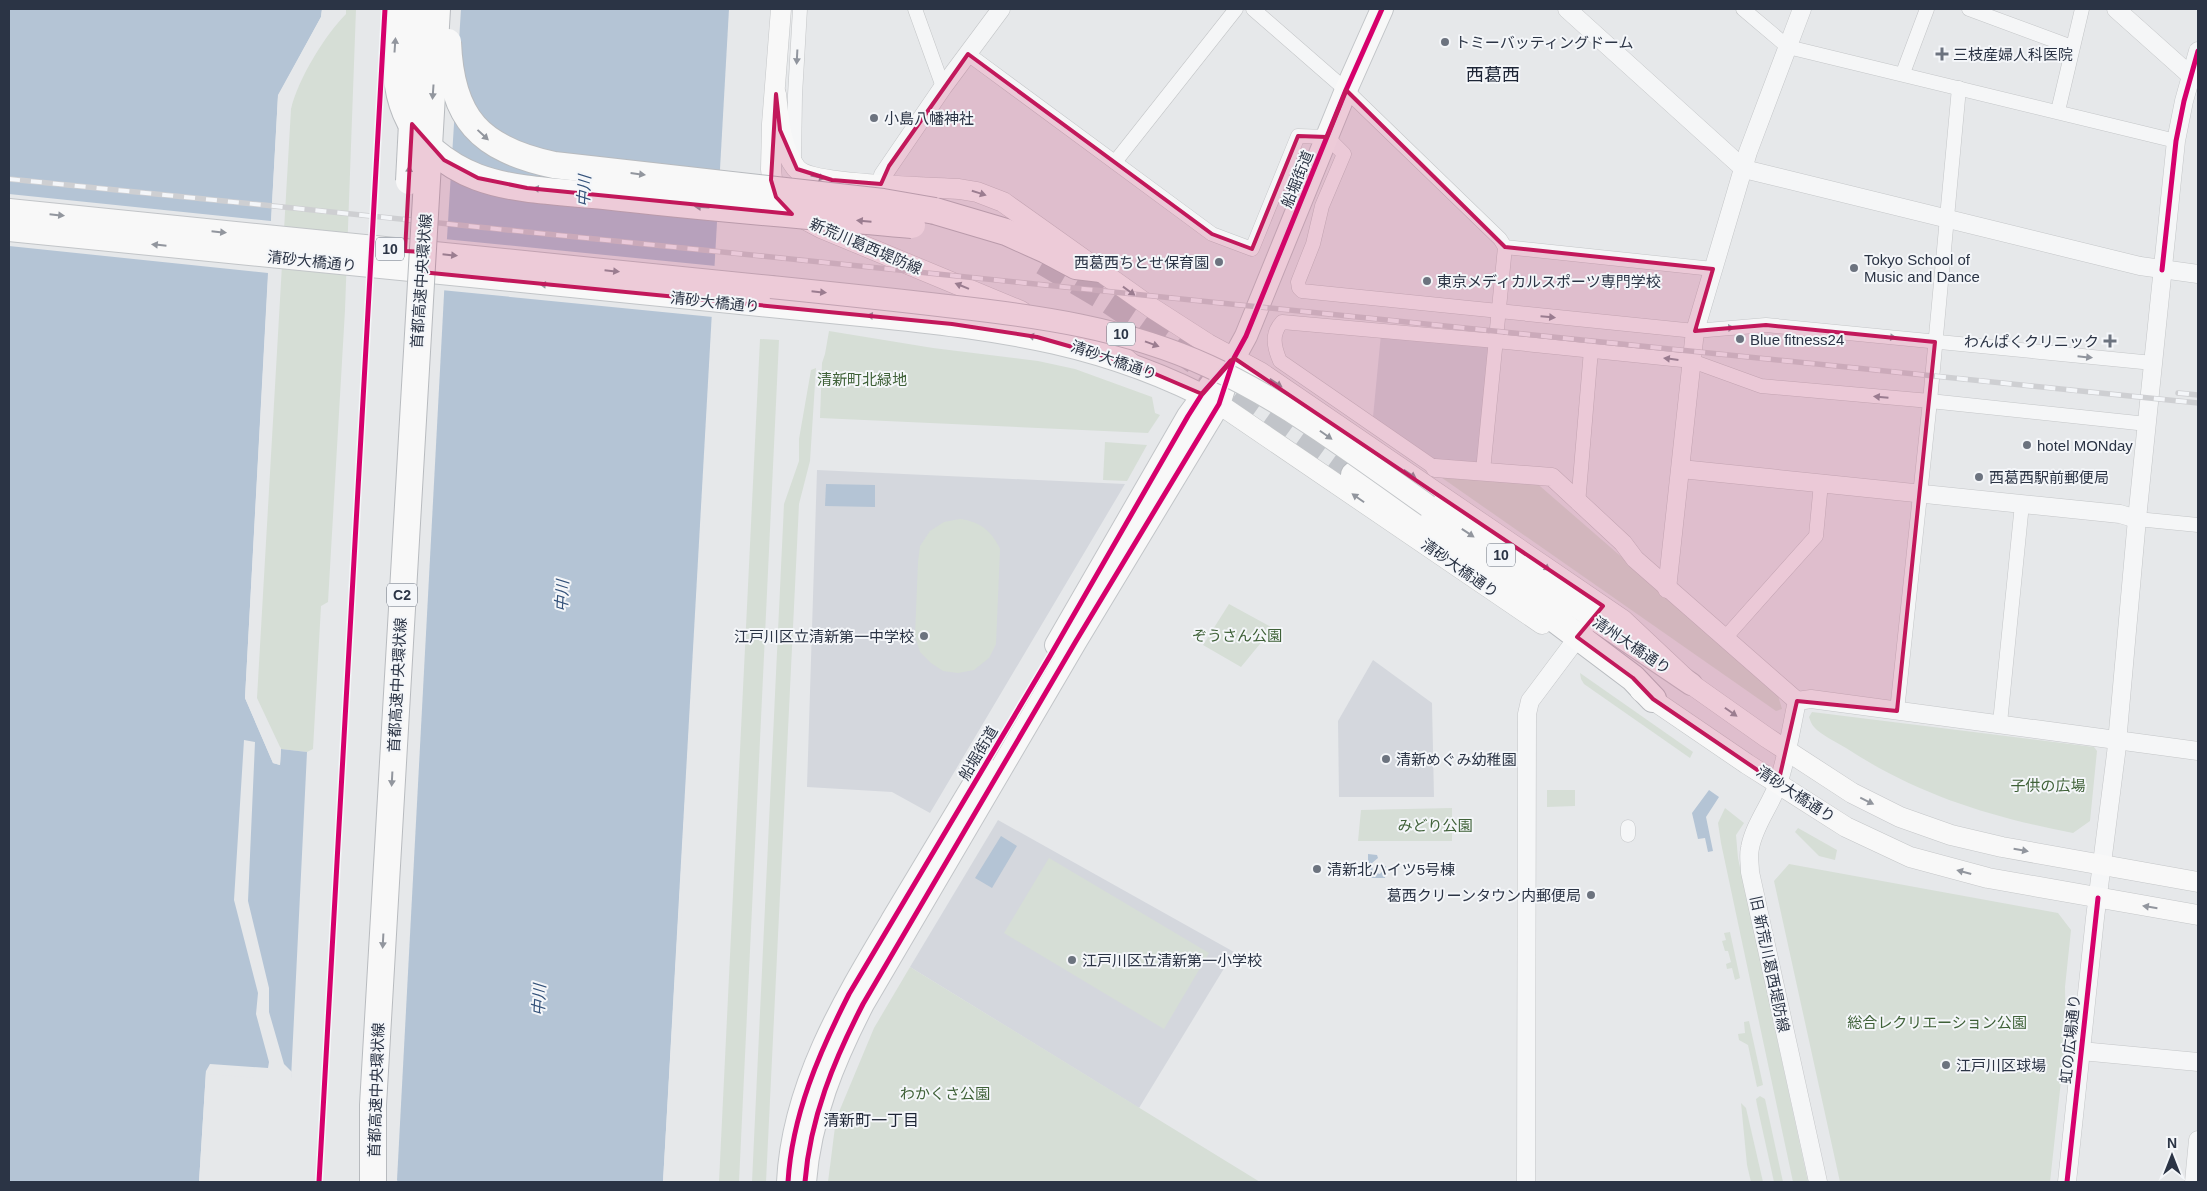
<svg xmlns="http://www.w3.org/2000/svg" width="2207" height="1191" font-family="Arial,'Noto Sans JP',sans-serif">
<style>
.built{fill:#d4d7dd}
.green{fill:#d6ded6}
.water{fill:#b4c4d5}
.pier{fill:#e6e8ea}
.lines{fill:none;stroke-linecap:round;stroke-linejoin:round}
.motorway-tunnel{stroke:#c1c4c9;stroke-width:26;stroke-dasharray:26 13;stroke-linecap:butt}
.minor-casing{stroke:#c4c6c8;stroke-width:15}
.tertiary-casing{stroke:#c4c6c8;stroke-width:19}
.secondary-casing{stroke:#c4c6c8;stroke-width:21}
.primary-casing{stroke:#c2c5c8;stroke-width:24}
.motorway-casing{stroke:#b8bbbf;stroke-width:28}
.minor{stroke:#f5f6f7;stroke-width:14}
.tertiary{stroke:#f5f6f7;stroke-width:18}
.secondary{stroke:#f8f8f8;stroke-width:20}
.primary{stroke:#f8f8f8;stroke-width:22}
.motorway{stroke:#f8f8f8;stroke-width:26}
.rail-casing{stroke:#cecfd2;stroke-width:5.5}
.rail{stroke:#f4f6f9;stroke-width:4;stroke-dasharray:11;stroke-linecap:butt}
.primary-bridge-casing{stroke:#c2c5c8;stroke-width:24;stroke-linecap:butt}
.motorway-bridge-casing{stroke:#b8bbbf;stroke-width:28;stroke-linecap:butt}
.primary-bridge{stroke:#f8f8f8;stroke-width:22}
.motorway-bridge{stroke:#f8f8f8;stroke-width:26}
.cycleway-casing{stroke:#f4f6f9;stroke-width:8}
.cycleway{stroke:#d6006c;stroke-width:5}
.oneway{fill:#92969e}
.oneway2{fill:#90959e}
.marked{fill:#c2185b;fill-opacity:0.2;stroke:#c2185b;stroke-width:4;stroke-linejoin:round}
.poi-dot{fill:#6c737f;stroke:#f4f6f9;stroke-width:2}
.labels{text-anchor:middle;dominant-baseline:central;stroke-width:4;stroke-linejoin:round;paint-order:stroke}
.shield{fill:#f4f6f9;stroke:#676e7b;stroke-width:1}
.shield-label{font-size:14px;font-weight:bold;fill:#2b3445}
.poi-label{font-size:15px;fill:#2b3445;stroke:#f4f6f9;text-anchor:start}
.street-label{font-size:15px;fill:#2b3445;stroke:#f4f6f9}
.park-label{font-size:15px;fill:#3f6138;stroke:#f4f6f9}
.water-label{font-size:16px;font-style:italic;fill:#34527a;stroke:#f4f6f9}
.neighbourhood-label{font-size:16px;fill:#1d2536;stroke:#f4f6f9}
.quarter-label{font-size:18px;fill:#1d2536;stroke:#f4f6f9}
</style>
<rect width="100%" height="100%" fill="#e6e8ea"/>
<g class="built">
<polygon points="1381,334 1491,344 1479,465 1435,462 1373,417"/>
<polygon points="817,470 1125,484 930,813 892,792 807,787"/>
<polygon points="1373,660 1432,703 1434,797 1339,797 1338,721"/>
<polygon points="998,820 1234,952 1139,1108 910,967"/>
</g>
<g class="green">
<path d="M 346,9 L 356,9 L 345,310 L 328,602 L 321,606 L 313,749 L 307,752 L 281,749 L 257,698 L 291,109 C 298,79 325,35 346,14 Z"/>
<polygon points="829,331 933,348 1038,361 1075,369 1152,397 1155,413 1160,415 1148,433 820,418 822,363 825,354"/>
<polygon points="760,339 779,340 739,1182 719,1182"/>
<polygon points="816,368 810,461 799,504 766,1182 752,1182 784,504 799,461 799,439 811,370"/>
<polygon points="1105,442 1147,445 1127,481 1103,480"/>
<polygon points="1435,473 1533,480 1777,692 1782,709 1776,711"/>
<path d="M 960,519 C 980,522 991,530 1000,549 L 996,644 L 989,658 L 974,670 L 958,673 L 943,671 L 931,663 L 920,652 L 915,636 L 918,562 L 920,546 L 930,531 L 944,522 Z"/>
<polygon points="1229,604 1273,628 1241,667 1203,645"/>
<polygon points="1580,673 1693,752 1690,758 1584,684 1581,679"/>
<path d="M 1812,712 L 2094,747 L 2097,751 L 2090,821 L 2073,833 C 1990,817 1918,795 1846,748 C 1836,742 1821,735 1814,727 C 1812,725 1810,720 1809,717 Z"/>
<polygon points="1547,790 1575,790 1575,806 1547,807"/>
<polygon points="1452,808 1452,841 1358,841 1361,810"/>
<polygon points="1725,808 1744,823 1736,835 1738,858 1808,1182 1793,1182 1721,843 1718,823"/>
<polygon points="1798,828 1837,850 1835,860 1819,856 1795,832"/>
<polygon points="1049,858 1209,953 1164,1029 1004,933"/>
<polygon points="1789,864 2058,913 2071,930 2065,987 2066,1035 2050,1182 1840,1182 1774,881"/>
<polygon points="1730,932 1740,978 1735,980 1732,968 1727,969 1726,964 1731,962 1728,951 1725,951 1722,941 1726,940 1724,933"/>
<polygon points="910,967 1260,1182 828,1182 836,1119 874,1028"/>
<polygon points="1749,1021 1763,1085 1757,1087 1748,1045 1739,1040 1738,1034 1745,1033 1744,1022"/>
<polygon points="1760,1096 1765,1099 1783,1182 1774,1182 1757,1105 1756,1099"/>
<polygon points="1741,1103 1746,1108 1763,1182 1751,1182 1747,1165"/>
</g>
<g class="water">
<polygon points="9,9 322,9 321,17 278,96 245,698 273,763 280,765 281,749 307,752 291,1079 206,1071 199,1182 9,1182"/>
<polygon points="461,9 729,9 663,1182 398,1182 397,1180 447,238"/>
<polygon points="826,484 875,485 875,507 825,506"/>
<polygon points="1709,790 1719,797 1706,817 1713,851 1708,852 1705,838 1698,839 1692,813"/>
<polygon points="1001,836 1017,846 992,888 975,878"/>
<polygon points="1368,854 1377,855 1378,858 1372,863 1373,872 1380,874 1382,871 1380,868 1386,866 1385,878 1368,878"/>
</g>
<g class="pier">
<polygon points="322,9 325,9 323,18 281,96 270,279 247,698 275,761 278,762 278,748 280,747 281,749 280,765 273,763 245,698 268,273 9,246 9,194 271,221 278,95 321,17"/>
<polygon points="718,221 721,222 718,268 666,1182 663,1182 713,317 441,290 444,239 716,266"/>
<polygon points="244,740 255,742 248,901 269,988 269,1012 284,1064 292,1072 291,1081 208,1074 201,1182 199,1182 206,1071 210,1064 268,1068 269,1062 256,1014 258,993 234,900"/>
</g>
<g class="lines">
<polyline class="motorway-tunnel" points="1043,262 1106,299 1133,317 1354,475"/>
<defs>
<g id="minor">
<polyline points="915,9 943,87"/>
<polyline points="1253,9 1346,90 1500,239 1505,247 1713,269"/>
<polyline points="1743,9 1788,47 2176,141"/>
<polyline points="1969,9 2072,47"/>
<polyline points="968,54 1212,234 1252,249 1298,136 1327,137 1344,154 1322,206 1313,244 1298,282 1299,288 1302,291 1695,331 1766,325 2153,363"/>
<polyline points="1903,73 1927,9"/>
<polyline points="2058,111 2082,9"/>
<polyline points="1115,162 1236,9"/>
<polyline points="794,163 795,95 800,9"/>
<path d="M 1435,468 L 1280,361 C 1274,347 1271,334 1282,322 L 1496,341 L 1692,361 L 1761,386 L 1930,401 L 2147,424"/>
<polyline points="1483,471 1505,247"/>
<polyline points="1578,504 1591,350"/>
<polyline points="2137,519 2198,525"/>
<polyline points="1725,638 1816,536 1821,483"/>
<polyline points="1897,711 1930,401 1959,88"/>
<polyline points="2000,723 2022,504"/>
<polyline points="1628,827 1628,835"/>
</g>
<g id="tertiary">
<polyline points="1567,9 1744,169 2140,266 2198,274"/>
<polyline points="2116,9 2191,76"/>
<polyline points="881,184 883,175 943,87 1001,9"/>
<path d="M 1435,468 L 1552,477 L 1623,543 L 1635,559 L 1797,701 C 1791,729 1787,757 1778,784 C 1770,806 1754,825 1750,848 C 1748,856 1750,864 1750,872 L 1818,1182"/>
<polyline points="1681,469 2120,514 2137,519"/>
<polyline points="1667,589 1695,331 1748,152 1802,9"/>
<polyline points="1797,701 1811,699 2198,751"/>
<polyline points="2081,1051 2198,1062"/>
<polyline points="1526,1182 1527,714 1530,701 1584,629"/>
<polyline points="2067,1182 2095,918 2116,754 2137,519 2176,141 2184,101 2198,51"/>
<polyline points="2194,1182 2198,1140"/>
</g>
<g id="secondary">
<path d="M 776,94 C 779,119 780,147 796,168 C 810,186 932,187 959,189 L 977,192 L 1003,202 L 1152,308 L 1208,344 L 1260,372 L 1623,620 L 1691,684 L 1766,737 L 1852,793 L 1900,817 L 1951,835 L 2002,847 L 2198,882"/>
<polyline points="779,200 773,189 771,169 772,124 781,9"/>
<polyline points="804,219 821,228 1021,311"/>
<polyline points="1069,331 1111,346 1132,364"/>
<polyline points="1219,404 1542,624"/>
<polyline points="1640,691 1747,764 1846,827 1910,857 1988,878 2198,915"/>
</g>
<g id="primary">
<polyline points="9,210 771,287"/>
<path d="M 9,230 L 881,317 C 1004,330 1108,344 1219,404"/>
<polyline points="1428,506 1691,684"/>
<polyline points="1056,645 1188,416 1212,383"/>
<path d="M 788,1182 C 793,1084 845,999 894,917 C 924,867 954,817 984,767"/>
<path d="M 805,1182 C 810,1118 834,1060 863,1004 L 1076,641 L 1219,404 L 1234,358 L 1246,336 L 1346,90 L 1382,9"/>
</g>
<g id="motorway">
<polyline points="935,211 1006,232 1046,250 1076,266 1101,269"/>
<polyline points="1354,475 1468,554 1633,678 1653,699"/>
</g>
</defs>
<use href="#minor" class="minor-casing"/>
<use href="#tertiary" class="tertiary-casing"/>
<use href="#secondary" class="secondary-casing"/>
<use href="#primary" class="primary-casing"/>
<use href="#motorway" class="motorway-casing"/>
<use href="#minor" class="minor"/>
<use href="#tertiary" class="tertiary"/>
<use href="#secondary" class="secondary"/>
<use href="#primary" class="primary"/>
<use href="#motorway" class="motorway"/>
<defs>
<g id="rail">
<polyline points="9,179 2198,403"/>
<polyline points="2178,393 2198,395"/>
</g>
</defs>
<use href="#rail" class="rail-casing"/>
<use href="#rail" class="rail"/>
<defs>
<path id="primary-bridge" d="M 771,287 C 830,293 888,299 947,306 C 1037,316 1125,328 1208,366 C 1287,402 1357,456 1428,506"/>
<g id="motorway-bridge">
<path d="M 398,9 C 394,60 390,112 432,150 C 445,161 461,171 477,177 C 514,191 564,192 604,196 C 706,208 809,216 912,225"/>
<path d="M 448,42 C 451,119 480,149 554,165 L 883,202 L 935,211"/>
<polyline points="409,181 418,9"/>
<polyline points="373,1182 373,1105 437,9"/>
</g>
</defs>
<use href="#primary-bridge" class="primary-bridge-casing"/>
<use href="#motorway-bridge" class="motorway-bridge-casing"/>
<use href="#primary-bridge" class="primary-bridge"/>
<use href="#motorway-bridge" class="motorway-bridge"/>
<defs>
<g id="cycleway">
<polyline points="2162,270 2176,141 2184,101 2198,51"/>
<polyline points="319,1182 385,9"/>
<path d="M 788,1182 C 792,1115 819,1053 849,994 L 1050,656 L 1188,416 L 1202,394 L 1231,361"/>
<path d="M 805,1182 C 810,1118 834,1060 863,1004 L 1076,641 L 1219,404 L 1234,358 L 1246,336 L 1346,90 L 1382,9"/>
<polyline points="2067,1182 2098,898"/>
</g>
</defs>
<use href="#cycleway" class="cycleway-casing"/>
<use href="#cycleway" class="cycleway"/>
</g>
<defs><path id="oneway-solid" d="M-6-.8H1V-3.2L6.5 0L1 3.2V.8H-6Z" transform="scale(1.25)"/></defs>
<g class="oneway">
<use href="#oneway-solid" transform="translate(395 45) rotate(-86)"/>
<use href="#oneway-solid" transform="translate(433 92) rotate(94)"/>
<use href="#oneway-solid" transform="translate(483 135) rotate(43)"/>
<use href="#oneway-solid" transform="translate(409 173) rotate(-87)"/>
<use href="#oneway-solid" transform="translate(638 174) rotate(7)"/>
<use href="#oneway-solid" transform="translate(818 177) rotate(12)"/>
<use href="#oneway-solid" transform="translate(540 189) rotate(-174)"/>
<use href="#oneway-solid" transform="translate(979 193) rotate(17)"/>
<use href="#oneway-solid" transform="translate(702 207) rotate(-176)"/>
<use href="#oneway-solid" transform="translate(57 215) rotate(6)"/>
<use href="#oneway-solid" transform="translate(864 221) rotate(-175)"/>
<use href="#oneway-solid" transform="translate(219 232) rotate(6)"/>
<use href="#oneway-solid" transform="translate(159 245) rotate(-174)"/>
<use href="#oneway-solid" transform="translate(450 255) rotate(6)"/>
<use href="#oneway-solid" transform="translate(612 271) rotate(6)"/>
<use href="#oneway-solid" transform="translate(547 285) rotate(-174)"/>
<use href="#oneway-solid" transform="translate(962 286) rotate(-158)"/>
<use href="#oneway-solid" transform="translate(1129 291) rotate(36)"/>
<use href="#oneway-solid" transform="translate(819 292) rotate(6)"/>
<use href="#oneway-solid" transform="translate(874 316) rotate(-175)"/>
<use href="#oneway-solid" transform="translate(1035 337) rotate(-169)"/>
<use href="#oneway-solid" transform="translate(1152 344) rotate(20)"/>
<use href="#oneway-solid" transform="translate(1276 383) rotate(34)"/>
<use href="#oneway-solid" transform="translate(1326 435) rotate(35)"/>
<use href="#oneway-solid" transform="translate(1410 474) rotate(34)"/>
<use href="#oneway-solid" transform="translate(1358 498) rotate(-145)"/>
<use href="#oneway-solid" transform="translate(1468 533) rotate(34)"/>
<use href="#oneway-solid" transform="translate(1544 566) rotate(34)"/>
<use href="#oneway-solid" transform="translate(1731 712) rotate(35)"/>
<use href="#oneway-solid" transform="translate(392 779) rotate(93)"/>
<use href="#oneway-solid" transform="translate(1867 801) rotate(26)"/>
<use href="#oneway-solid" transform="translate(2021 850) rotate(10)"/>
<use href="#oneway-solid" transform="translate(1964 872) rotate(-165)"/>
<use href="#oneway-solid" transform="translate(2150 907) rotate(-171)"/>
<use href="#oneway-solid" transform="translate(383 941) rotate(93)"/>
</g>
<g class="oneway2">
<use href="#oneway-solid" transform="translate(797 57) rotate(93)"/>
<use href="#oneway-solid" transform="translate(1548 317) rotate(5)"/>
<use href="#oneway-solid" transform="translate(1727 328) rotate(-4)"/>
<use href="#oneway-solid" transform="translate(1889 337) rotate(6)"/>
<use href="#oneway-solid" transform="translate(2085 357) rotate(6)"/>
<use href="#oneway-solid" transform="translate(1671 359) rotate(-173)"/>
<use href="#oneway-solid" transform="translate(1881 397) rotate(-175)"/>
</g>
<path class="marked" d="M 968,54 L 1212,234 L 1252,249 L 1298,136 L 1327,137 L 1346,90 L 1505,247 L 1713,269 L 1695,331 L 1766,325 L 1935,342 L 1897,711 L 1797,701 L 1778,784 L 1653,699 L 1633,678 L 1577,637 L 1603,606 L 1234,358 L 1202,394 L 1132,364 L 1037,337 L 952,324 L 421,272 L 423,252 L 405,251 L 412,124 L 444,160 L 478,178 L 527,188 L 792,214 L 776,197 L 771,180 L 776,94 L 780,130 L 797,169 L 832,180 L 881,184 L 889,166 Z"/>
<g class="poi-dot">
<circle cx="1445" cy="42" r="5"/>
<path d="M1939.5 46.5h5v5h5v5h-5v5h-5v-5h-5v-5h5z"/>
<circle cx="874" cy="118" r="5"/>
<circle cx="1219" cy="262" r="5"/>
<circle cx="1854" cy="268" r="5"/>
<circle cx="1427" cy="281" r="5"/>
<circle cx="1740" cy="339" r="5"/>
<path d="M2107.5 333.5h5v5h5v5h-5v5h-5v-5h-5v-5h5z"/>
<circle cx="2027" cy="445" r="5"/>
<circle cx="1979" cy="477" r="5"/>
<circle cx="924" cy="636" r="5"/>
<circle cx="1386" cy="759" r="5"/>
<circle cx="1317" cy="869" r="5"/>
<circle cx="1591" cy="895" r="5"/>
<circle cx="1072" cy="960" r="5"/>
<circle cx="1946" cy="1065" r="5"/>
</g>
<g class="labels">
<g class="shield">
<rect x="376" y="237.5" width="28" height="23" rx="4"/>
<rect x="1107" y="322.5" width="28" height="23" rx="4"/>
<rect x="1487" y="543.5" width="28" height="23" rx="4"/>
<rect x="387" y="583.5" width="30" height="23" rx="4"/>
</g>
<g class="shield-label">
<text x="390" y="249">10</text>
<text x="1121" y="334">10</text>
<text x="1501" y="555">10</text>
<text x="402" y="595">C2</text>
</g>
<g class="poi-label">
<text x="1455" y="42">トミーバッティングドーム</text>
<text x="1953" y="54">三枝産婦人科医院</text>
<text x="884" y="118">小島八幡神社</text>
<text x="1864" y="259">Tokyo School of<tspan x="1864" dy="17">Music and Dance</tspan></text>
<text x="1209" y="262" text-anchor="end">西葛西ちとせ保育園</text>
<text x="1437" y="281">東京メディカルスポーツ専門学校</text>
<text x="1750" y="339">Blue fitness24</text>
<text x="2099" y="341" text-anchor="end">わんぱくクリニック</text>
<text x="2037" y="445">hotel MONday</text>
<text x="1989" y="477">西葛西駅前郵便局</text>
<text x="914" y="636" text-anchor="end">江戸川区立清新第一中学校</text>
<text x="1396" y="759">清新めぐみ幼稚園</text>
<text x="1327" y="869">清新北ハイツ5号棟</text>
<text x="1581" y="895" text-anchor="end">葛西クリーンタウン内郵便局</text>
<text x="1082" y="960">江戸川区立清新第一小学校</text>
<text x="1956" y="1065">江戸川区球場</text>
</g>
<g class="street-label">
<text transform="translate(1297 179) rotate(-68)">船堀街道</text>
<text transform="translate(866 246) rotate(23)">新荒川葛西堤防線</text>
<text transform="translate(312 261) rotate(6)">清砂大橋通り</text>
<text transform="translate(421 281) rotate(-86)">首都高速中央環状線</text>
<text transform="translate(715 302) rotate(6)">清砂大橋通り</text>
<text transform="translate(1114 360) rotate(19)">清砂大橋通り</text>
<text transform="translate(1460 568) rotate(35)">清砂大橋通り</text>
<text transform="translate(1632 645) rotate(34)">清州大橋通り</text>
<text transform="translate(397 685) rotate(-87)">首都高速中央環状線</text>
<text transform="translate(978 753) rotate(-59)">船堀街道</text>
<text transform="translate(1796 794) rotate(33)">清砂大橋通り</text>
<text transform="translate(1770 964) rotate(78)">旧 新荒川葛西堤防線</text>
<text transform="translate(2070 1039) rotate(-84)">虹の広場通り</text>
<text transform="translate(376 1090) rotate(-88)">首都高速中央環状線</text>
</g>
<g class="park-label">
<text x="862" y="379">清新町北緑地</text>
<text x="1237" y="635">ぞうさん公園</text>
<text x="2048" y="785">子供の広場</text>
<text x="1435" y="825">みどり公園</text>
<text x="1937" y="1022">総合レクリエーション公園</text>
<text x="945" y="1093">わかくさ公園</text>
</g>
<g class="water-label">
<text transform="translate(584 191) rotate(-87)">中川</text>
<text transform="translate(562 596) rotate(-87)">中川</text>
<text transform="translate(539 1000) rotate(-87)">中川</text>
</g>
<g class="neighbourhood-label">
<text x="871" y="1120">清新町一丁目</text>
</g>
<g class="quarter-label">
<text x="1493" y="75">西葛西</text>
</g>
</g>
<rect width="2207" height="1191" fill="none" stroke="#2b3445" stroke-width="20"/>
<g transform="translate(2172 1156)" stroke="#f4f6f9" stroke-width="4" paint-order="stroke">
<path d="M0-4L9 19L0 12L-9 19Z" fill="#2b3445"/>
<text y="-8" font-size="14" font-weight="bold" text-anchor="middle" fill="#2b3445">N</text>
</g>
</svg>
